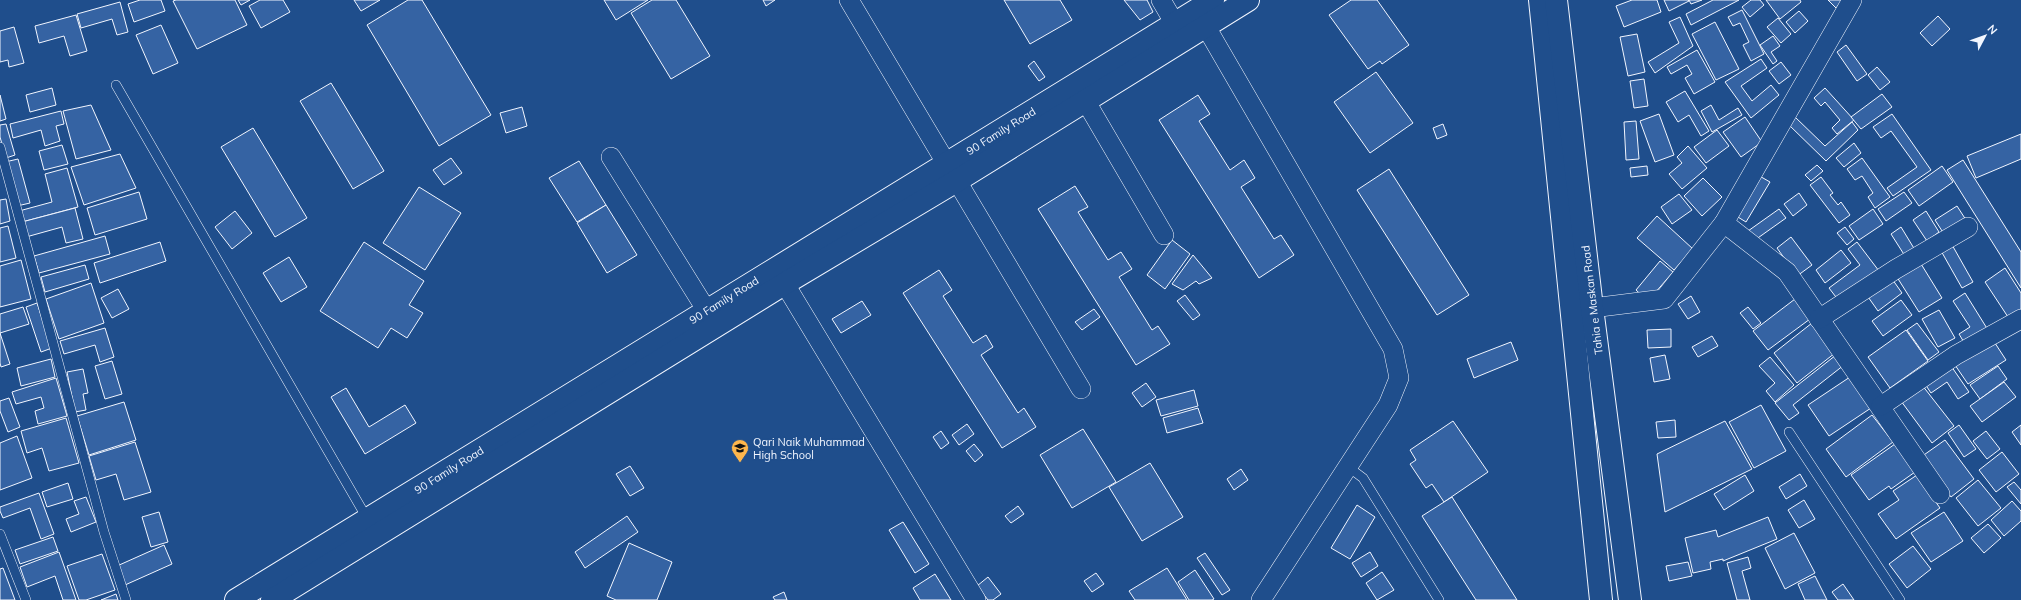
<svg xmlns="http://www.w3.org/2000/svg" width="2021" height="600" font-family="Mulish,sans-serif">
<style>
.building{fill:#3563a3;stroke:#f2f6ff}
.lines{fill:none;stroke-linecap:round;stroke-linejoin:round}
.lane-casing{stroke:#f2f6ff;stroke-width:10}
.street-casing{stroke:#f2f6ff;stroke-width:20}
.secondary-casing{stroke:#f2f6ff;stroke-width:24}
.lane{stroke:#1f4e8c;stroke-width:9}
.street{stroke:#1f4e8c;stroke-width:19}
.secondary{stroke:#1f4e8c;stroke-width:22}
.labels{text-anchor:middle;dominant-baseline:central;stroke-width:3;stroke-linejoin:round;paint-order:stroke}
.street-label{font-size:11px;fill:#f2f6ff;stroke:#1f4e8c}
.poi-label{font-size:11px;fill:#f2f6ff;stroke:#1f4e8c;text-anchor:start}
</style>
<rect width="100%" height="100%" fill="#1f4e8c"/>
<g class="building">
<polygon points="140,0 161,0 165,11 134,22 128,4"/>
<polygon points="176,0 235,0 247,25 197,49 173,1"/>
<polygon points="238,0 250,0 241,5"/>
<polygon points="260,0 283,0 290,12 261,28 249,6"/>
<polygon points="354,0 380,0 361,11"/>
<polygon points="408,0 422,0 491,115 439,146 367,25"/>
<polygon points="604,0 648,0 616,20"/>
<polygon points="652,0 676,0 710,56 671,79 631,13"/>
<polygon points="763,0 775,0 766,6"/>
<polygon points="1004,0 1060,0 1072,20 1030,44"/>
<polygon points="1124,0 1147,0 1153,12 1140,20"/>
<polygon points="1351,0 1377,0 1409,45 1382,64 1380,61 1368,69 1329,15"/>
<polygon points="1632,0 1657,0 1661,12 1624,27 1616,6"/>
<polygon points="1664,0 1688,0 1689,1 1669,11"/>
<polygon points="1689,0 1702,0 1691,4"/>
<polygon points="1713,0 1739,0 1691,25 1686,14"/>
<polygon points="1751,0 1760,0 1764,5 1750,17 1742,7"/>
<polygon points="1766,0 1800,0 1801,2 1780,19"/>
<polygon points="1828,0 1843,0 1836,8"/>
<polygon points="120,2 128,32 117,35 112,19 81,28 77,14"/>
<polygon points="1742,10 1764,54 1751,61 1743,45 1749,42 1740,23 1733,26 1728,17"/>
<polygon points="1799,11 1808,21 1795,33 1786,22"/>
<polygon points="76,15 87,51 70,56 64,36 39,43 35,26"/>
<polygon points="1938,16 1950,29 1932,46 1920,33"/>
<polygon points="1680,17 1693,46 1655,73 1648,62 1679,43 1669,22"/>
<polygon points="1778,18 1791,34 1781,43 1767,27"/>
<polygon points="1715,22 1739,69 1716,80 1692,34"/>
<polygon points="161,25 178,63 153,74 136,35"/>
<polygon points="14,27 24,63 9,67 8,60 0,62 0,31"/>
<polygon points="1637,34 1645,72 1628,76 1620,37"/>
<polygon points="1773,36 1780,46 1771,52 1777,61 1773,64 1760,45"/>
<polygon points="1846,45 1867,74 1857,81 1837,52"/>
<polygon points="1697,50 1715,82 1694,94 1685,78 1692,74 1687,65 1671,74 1667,67"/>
<polygon points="1761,59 1767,68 1741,86 1752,101 1771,85 1779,95 1751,118 1725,82"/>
<polygon points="1034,61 1045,77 1039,81 1028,66"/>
<polygon points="1781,62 1791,75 1779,84 1769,71"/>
<polygon points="1877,67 1890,82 1880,90 1868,75"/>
<polygon points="1376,72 1413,123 1370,153 1334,102"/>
<polygon points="1644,79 1648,106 1634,108 1630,81"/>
<polygon points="331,83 384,171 353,189 300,101"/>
<polygon points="52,88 56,105 30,112 26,95"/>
<polygon points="1825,88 1854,120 1837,134 1832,128 1840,120 1825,102 1821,106 1814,98"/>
<polygon points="1685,91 1709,131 1701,136 1689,115 1678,122 1666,102"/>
<polygon points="1882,94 1892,107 1861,129 1851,117"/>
<polygon points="0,95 6,119 0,121"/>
<polygon points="1198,95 1210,114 1199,121 1230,170 1244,160 1255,178 1241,187 1274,239 1281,235 1294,255 1259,278 1159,120"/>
<polygon points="91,105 111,150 76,159 63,111"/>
<polygon points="1711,105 1719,120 1738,108 1742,115 1712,132 1701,111"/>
<polygon points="522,107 527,126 506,133 500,113"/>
<polygon points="61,111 64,124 56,126 60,141 45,146 41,130 13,138 10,124"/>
<polygon points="1659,114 1674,155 1655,162 1640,121"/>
<polygon points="1892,114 1931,170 1893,196 1887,188 1917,167 1891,131 1881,138 1873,127"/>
<polygon points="1745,117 1762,142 1741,157 1723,132"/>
<polygon points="1795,117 1825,146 1852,122 1858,130 1826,161 1788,124"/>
<polygon points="1636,121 1639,159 1626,160 1624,122"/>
<polygon points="6,124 15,155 6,158 0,137 0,125"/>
<polygon points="1443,124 1447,135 1437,139 1433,128"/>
<polygon points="253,128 307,218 275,237 221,147"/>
<polygon points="1717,130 1729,146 1706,163 1694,147"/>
<polygon points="2021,134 2021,159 1976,178 1967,156"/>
<polygon points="1854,143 1861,153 1844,167 1836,158"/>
<polygon points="62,145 68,164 44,170 39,151"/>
<polygon points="1688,146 1707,168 1682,189 1669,174 1682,163 1677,157"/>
<polygon points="120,154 136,188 84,205 71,167"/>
<polygon points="451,158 462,173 444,185 433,170"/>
<polygon points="1862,158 1890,197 1875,208 1868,197 1873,193 1862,176 1855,180 1847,169"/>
<polygon points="18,159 30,203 17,206 5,162"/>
<polygon points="1963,160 2021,252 2021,288 1947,170"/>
<polygon points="579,161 606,205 577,222 549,178"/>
<polygon points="1817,165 1823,171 1811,181 1805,175"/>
<polygon points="1647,166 1648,175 1631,177 1630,168"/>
<polygon points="1942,166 1953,182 1919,206 1908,190"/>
<polygon points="67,168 78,207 22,222 19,211 52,202 45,174"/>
<polygon points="1389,169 1469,295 1437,315 1357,190"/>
<polygon points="1756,174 1770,182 1746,222 1733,214"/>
<polygon points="1821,177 1833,193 1830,195 1838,205 1841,202 1850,215 1839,223 1810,185"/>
<polygon points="1703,178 1722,197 1702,216 1684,196"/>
<polygon points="1075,186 1088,207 1078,212 1108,260 1121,252 1132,269 1119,277 1152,330 1158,326 1170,344 1136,365 1038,209"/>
<polygon points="419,187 461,213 425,270 383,243"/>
<polygon points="139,192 147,219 95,235 87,208"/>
<polygon points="1904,192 1912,203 1886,221 1878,209"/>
<polygon points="1799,193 1807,205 1793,216 1784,204"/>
<polygon points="1679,194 1692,210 1672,224 1661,207"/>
<polygon points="6,199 10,221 0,224 0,200"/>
<polygon points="606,205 637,255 607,273 577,223"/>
<polygon points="1957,206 1966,220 1944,234 1935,220"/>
<polygon points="75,208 83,239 66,243 62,227 26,237 22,222"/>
<polygon points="1779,209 1786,218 1755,240 1748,231"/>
<polygon points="1873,209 1883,224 1859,240 1849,226"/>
<polygon points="235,211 252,233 232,249 215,227"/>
<polygon points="1926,211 1939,232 1927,241 1913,220"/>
<polygon points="1657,216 1693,249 1674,270 1637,238"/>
<polygon points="8,226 16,258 0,262 0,228"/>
<polygon points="1845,227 1854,239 1847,245 1837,233"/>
<polygon points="1901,227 1915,250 1905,256 1891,234"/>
<polygon points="105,236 110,254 39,273 34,256"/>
<polygon points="1791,237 1812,265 1797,276 1777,248"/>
<polygon points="1172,240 1190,254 1165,289 1147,275"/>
<polygon points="160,242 166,261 100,283 94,263"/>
<polygon points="364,242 424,281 409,305 423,313 407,338 391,328 378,348 320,311"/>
<polygon points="1857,242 1879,271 1839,301 1829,288 1860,265 1848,249"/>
<polygon points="1951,243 1973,282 1962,288 1940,249"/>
<polygon points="1841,250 1851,263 1825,283 1816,270"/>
<polygon points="1193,255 1212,278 1199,284 1196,281 1183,290 1172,284"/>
<polygon points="289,257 307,287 281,302 263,273"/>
<polygon points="1918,259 1942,298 1919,312 1895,274"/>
<polygon points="21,260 31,299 0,307 0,266"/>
<polygon points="1660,261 1673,272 1648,301 1636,290"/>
<polygon points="85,265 89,279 45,292 41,277"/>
<polygon points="2005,268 2021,293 2021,309 2008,317 1985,282"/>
<polygon points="939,270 952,290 943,296 973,343 986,335 993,347 981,355 1018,413 1024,408 1036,427 1002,448 903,293"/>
<polygon points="1890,276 1902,293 1878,311 1866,294"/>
<polygon points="91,283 104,323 59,339 46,299"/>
<polygon points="118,289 129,309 112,318 101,298"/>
<polygon points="1965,293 1988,330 1965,344 1959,334 1970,327 1953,301"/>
<polygon points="1185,295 1200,315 1193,320 1177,301"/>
<polygon points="1691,296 1700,312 1688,319 1678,304"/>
<polygon points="1795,299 1810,319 1768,350 1753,331"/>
<polygon points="1901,300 1912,315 1883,336 1872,321"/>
<polygon points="862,301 871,315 841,333 832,319"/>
<polygon points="37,303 52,348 41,352 26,307"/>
<polygon points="23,307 29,324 0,333 10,364 1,367 0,363 0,314"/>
<polygon points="1748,307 1761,323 1753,329 1740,313"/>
<polygon points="1094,309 1100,317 1082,330 1075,322"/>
<polygon points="1939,310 1955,338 1938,347 1922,319"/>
<polygon points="1812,323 1835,353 1797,383 1774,353"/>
<polygon points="1917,323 1939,352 1928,360 1907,330"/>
<polygon points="105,328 114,357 100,362 95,345 64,354 60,341"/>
<polygon points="1671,329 1671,347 1648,348 1647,330"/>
<polygon points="1906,330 1928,361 1890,388 1868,357"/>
<polygon points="1712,336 1718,346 1698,357 1692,347"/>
<polygon points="1993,340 2006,360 1968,384 1955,365"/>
<polygon points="1511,342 1518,360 1474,378 1467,359"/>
<polygon points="1665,355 1670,379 1654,382 1650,358"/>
<polygon points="1836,355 1844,365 1793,405 1799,413 1789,420 1775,403"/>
<polygon points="1770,357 1794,385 1775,402 1766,391 1775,383 1759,366"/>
<polygon points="51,359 55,377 21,386 17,368"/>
<polygon points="112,361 122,394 105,399 95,366"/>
<polygon points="1949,363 1969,392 1958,399 1947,382 1931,393 1923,381"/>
<polygon points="1998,366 2007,379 1980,399 1970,385"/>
<polygon points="83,369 88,393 83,394 86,410 75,412 67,372"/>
<polygon points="1850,377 1871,408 1829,436 1808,405"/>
<polygon points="56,378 67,416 38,424 35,411 44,408 41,397 16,404 12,392"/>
<polygon points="2004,382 2016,397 1982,422 1970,406"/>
<polygon points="1146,383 1156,397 1142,407 1132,393"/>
<polygon points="1922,385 1954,426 1932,443 1901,401"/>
<polygon points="346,388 369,427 405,405 416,423 365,454 331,397"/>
<polygon points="1194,390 1198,406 1161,416 1156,400"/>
<polygon points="9,398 20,427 8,432 0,411 0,401"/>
<polygon points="124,402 136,440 89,455 77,416"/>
<polygon points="1761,405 1786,451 1754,468 1729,422"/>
<polygon points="1198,408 1203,423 1167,433 1163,418"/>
<polygon points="1872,415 1893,442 1846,477 1826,449"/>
<polygon points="66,418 79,463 49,471 42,448 27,453 21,431"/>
<polygon points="1675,420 1676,437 1658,438 1656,422"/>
<polygon points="1453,421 1488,472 1444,502 1432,484 1426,488 1410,464 1416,460 1410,450"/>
<polygon points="1725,421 1752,469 1665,512 1657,454"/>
<polygon points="967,424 974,434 959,445 952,435"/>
<polygon points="1959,425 1976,449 1964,457 1948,433"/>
<polygon points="2021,425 2021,445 2012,432"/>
<polygon points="1083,429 1116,482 1072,508 1040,455"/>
<polygon points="941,431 949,443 941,449 933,437"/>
<polygon points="1986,431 2000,449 1987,459 1973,441"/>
<polygon points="17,436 32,478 0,490 0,443"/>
<polygon points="1945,440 1974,479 1951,497 1921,457"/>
<polygon points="135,442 151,492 124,500 116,474 96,480 89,456"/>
<polygon points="974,444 983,455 975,462 966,451"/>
<polygon points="1895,444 1915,472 1891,489 1889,486 1869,500 1851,475"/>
<polygon points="2002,452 2019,474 1996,492 1979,470"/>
<polygon points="1150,463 1183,517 1142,541 1109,487"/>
<polygon points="630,466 644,488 630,496 616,474"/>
<polygon points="1241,469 1248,480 1234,490 1227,479"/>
<polygon points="1800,474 1807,486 1786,499 1779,487"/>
<polygon points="1745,475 1754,491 1724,510 1714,494"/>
<polygon points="1917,475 1940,508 1896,539 1878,514 1899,500 1893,491"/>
<polygon points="1978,480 2001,508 1978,526 1956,498"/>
<polygon points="2014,482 2021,490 2021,504 2007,487"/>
<polygon points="68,483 73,499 47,507 42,492"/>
<polygon points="39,493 54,534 41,539 30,508 3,518 0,511 0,507"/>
<polygon points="86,497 96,522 71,532 66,519 79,514 74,501"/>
<polygon points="1452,497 1517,600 1476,600 1422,516"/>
<polygon points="1804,500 1815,519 1799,528 1788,510"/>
<polygon points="2012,501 2021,511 2021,521 2004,536 1991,520"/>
<polygon points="1357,505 1375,517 1350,559 1331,548"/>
<polygon points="1018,506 1024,514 1011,523 1005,516"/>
<polygon points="159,512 168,542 151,547 142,517"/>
<polygon points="1944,512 1963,541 1931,562 1911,533"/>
<polygon points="627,516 638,532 585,568 575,552"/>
<polygon points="1768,517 1777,539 1723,561 1723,559 1710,562 1711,569 1693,573 1685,538 1716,530 1718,537"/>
<polygon points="903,522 929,564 915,573 889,530"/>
<polygon points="1988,524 2001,538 1984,553 1971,538"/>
<polygon points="1794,533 1815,573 1785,589 1765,548"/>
<polygon points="53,537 58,551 20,564 15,550"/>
<polygon points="629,543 672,562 657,600 616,600 607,596"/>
<polygon points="164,545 172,564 125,585 117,566"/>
<polygon points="1913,546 1931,569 1907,588 1889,564"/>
<polygon points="59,552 76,600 63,600 55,576 27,587 20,567"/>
<polygon points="1370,552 1378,566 1361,577 1352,563"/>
<polygon points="1205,553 1230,590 1222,595 1197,558"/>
<polygon points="102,554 115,590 86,600 79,600 67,566"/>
<polygon points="1748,557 1751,568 1742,571 1750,600 1737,600 1727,563"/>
<polygon points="1688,562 1692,576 1669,581 1666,566"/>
<polygon points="3,568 15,600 0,600 0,569"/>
<polygon points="1167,568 1187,600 1135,600 1129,591"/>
<polygon points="1195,570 1214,599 1212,600 1189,600 1178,582"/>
<polygon points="1382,572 1394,590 1377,600 1366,583"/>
<polygon points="1096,573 1104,584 1092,592 1084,581"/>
<polygon points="935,574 951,600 920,600 913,588"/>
<polygon points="1815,576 1827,600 1805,600 1798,584"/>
<polygon points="988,577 1001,594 993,600 988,600 977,586"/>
<polygon points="1843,584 1854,600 1838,600 1832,592"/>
<polygon points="784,592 787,600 775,600 773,597"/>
<polygon points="116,594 118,600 101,600"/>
</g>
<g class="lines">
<defs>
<g id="lane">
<polyline points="116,85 368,520"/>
<polyline points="0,147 104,532 126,600"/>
<polyline points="1789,432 1900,600"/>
<polyline points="1347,466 1363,478 1439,600"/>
<polyline points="0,534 26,600"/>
</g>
<g id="street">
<polyline points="849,0 1081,389"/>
<polyline points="1161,0 1175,24"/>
<polyline points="1198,13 1393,349 1399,378 1388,405 1261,600"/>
<polyline points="1085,100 1164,235"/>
<polyline points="611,157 707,311"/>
<polyline points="1724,223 1787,272 1940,494"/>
<polyline points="777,271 976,600"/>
<polyline points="1592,308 1664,299 1724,223 1852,0"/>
<polyline points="1819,319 1896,269 1968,227"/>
<polyline points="1881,406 1956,355 2021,319"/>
</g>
<g id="secondary">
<polyline points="1540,0 1601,600"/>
<polyline points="1556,0 1592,308 1630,600"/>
<polyline points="236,600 1213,0"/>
<polyline points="272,600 784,284 958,180 1248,0"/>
</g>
</defs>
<use href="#lane" class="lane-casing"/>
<use href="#street" class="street-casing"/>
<use href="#secondary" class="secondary-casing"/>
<use href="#lane" class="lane"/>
<use href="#street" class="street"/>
<use href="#secondary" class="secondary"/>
</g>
<defs>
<symbol id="school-pin" viewBox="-11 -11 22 30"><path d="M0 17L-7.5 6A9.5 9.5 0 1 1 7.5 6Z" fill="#ffb74d" stroke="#1f4e8c"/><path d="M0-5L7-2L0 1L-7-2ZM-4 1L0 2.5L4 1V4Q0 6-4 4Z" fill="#111"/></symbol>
</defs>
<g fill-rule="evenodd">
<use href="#school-pin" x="730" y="438" width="20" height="27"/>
</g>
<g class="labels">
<g class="street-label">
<text transform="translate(1001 131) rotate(-32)">90 Family Road</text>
<text transform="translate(724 300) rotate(-32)">90 Family Road</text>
<text transform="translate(1592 300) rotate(-97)">Tahia e Maskan Road</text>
<text transform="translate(449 470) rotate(-32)">90 Family Road</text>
</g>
<g class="poi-label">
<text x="753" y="442">Qari Naik Muhammad<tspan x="753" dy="13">High School</tspan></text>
</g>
</g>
<g transform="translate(1985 36) rotate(49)" stroke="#1f4e8c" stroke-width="3" paint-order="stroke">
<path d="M0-3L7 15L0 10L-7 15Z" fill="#f2f6ff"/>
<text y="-6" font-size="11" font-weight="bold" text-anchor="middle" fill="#f2f6ff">N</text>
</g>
</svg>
